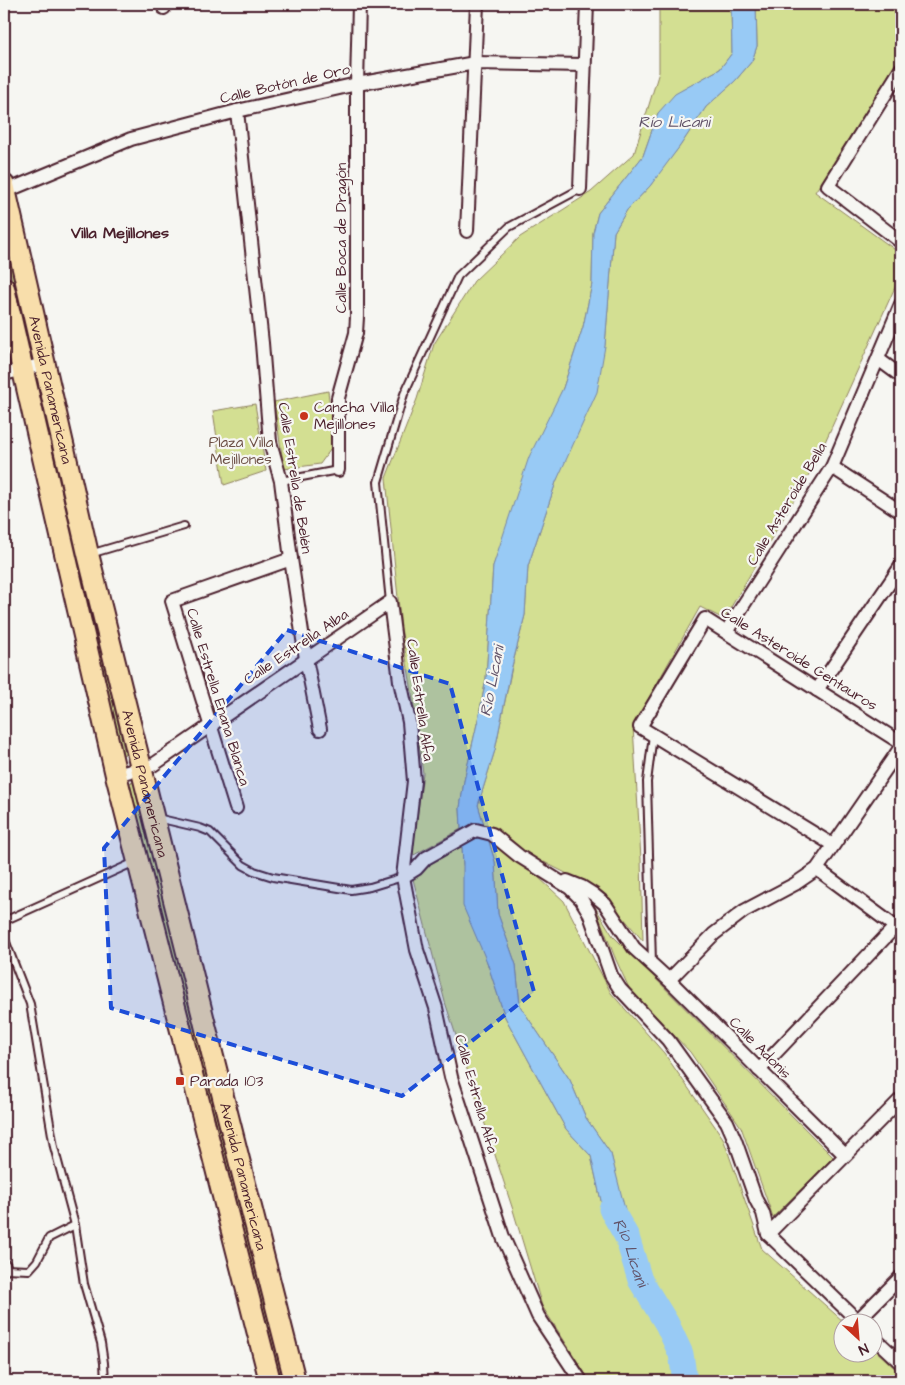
<svg xmlns="http://www.w3.org/2000/svg" width="905" height="1385" font-family="'Architects Daughter',sans-serif">
<style>
.green{fill:#d3df92;stroke:#8e7f5e}
.water{fill:#98caf5;stroke:#7986a4}
.lines{fill:none;stroke-linecap:round;stroke-linejoin:round}
.river{stroke:#98caf5;stroke-width:25}
.lane-casing{stroke:#4a1f2b;stroke-width:10}
.street-casing{stroke:#4a1f2b;stroke-width:16}
.primary-casing{stroke:#4a1f2b;stroke-width:24}
.lane{stroke:#f6f6f2;stroke-width:6}
.street{stroke:#f6f6f2;stroke-width:12}
.primary{stroke:#f8deab;stroke-width:20}
.marked{fill:#1d4ed8;fill-opacity:0.2;stroke:#1d4ed8;stroke-width:4;stroke-dasharray:10 6;stroke-linejoin:round}
.poi-dot{fill:#c8321e;stroke:#f6f6f2;stroke-width:2}
.labels{text-anchor:middle;dominant-baseline:central;stroke-width:4.5;stroke-linejoin:round;paint-order:stroke}
.street-label{font-size:15px;fill:#4a1f2b;stroke:#f6f6f2}
.poi-label{font-size:15px;fill:#4a1f2b;stroke:#f6f6f2;text-anchor:start}
.park-label{font-size:15px;fill:#6c4f45;stroke:#f6f6f2}
.water-label{font-size:16px;font-style:italic;fill:#615268;stroke:#f6f6f2}
.neighbourhood-label{font-size:16px;font-weight:bold;fill:#4a1f2b;stroke:#f6f6f2}
</style>
<rect width="100%" height="100%" fill="#f6f6f2"/>
<filter id="ink" filterUnits="userSpaceOnUse"><feTurbulence type="fractalNoise" baseFrequency=".02" numOctaves="2"/><feDisplacementMap in="SourceGraphic" scale="10" xChannelSelector="R" yChannelSelector="G"/><feConvolveMatrix kernelMatrix="1 2 1 2 8 2 1 2 1" color-interpolation-filters="sRGB"/></filter>
<g filter="url(#ink)">
<g class="green">
<polygon points="659,4 731,4 732,53 720,69 681,91 658,113 643,156 598,213 593,233 592,284 583,327 563,388 493,566 486,679 479,715 464,781 460,808 461,829 412,856 423,773 411,686 401,628 386,478 417,399 434,344 474,281 520,237 591,192 634,154 659,72"/>
<polygon points="756,4 901,4 901,55 815,192 901,254 901,274 815,464 724,619 700,607 633,726 641,859 643,941 601,891 544,862 537,876 564,901 611,993 664,1053 723,1138 762,1249 844,1322 842,1322 842,1352 872,1352 873,1348 901,1374 901,1381 590,1381 542,1306 513,1210 445,1002 413,879 427,866 462,846 463,864 487,962 505,1017 566,1129 591,1156 602,1205 620,1193 611,1154 586,1118 570,1080 520,1006 516,965 498,914 495,862 478,805 495,750 512,667 525,615 528,566 556,482 605,345 614,232 627,210 650,186 661,170 680,146 706,107 735,81 752,61 757,46"/>
<polygon points="4,215 36,352 29,354 4,245"/>
<polygon points="39,377 125,754 119,756 32,379"/>
<polygon points="328,391 333,434 333,446 320,464 284,469 274,402"/>
<polygon points="255,404 266,471 224,485 213,411"/>
<polygon points="134,782 288,1381 280,1381 125,784"/>
<polygon points="595,907 613,936 833,1157 773,1217 741,1127 690,1052 629,988 616,960"/>
</g>
<polygon class="water" points="731,4 756,4 757,46 752,61 735,81 706,107 680,146 650,186 627,210 614,232 605,346 597,392 556,482 528,566 525,615 511,670 495,750 478,805 495,862 498,914 516,965 520,1006 570,1080 586,1118 611,1154 631,1233 623,1246 602,1205 591,1156 566,1129 505,1017 487,962 463,906 463,864 460,808 464,781 479,715 486,679 493,566 529,457 563,388 583,327 592,284 593,233 598,213 643,156 658,113 675,94 720,69 732,53"/>
<g class="lines">
<path class="river" id="s1" d="M 611,1209 L 627,1237 L 640,1280 L 667,1324 L 681,1354 L 685,1381"/>
<defs>
<g id="lane">
<polyline points="281,481 338,470"/>
<polyline points="90,554 184,526"/>
<polyline points="390,602 378,482 404,394 458,276 509,227 580,189"/>
<polyline points="157,818 200,828 210,832 243,865 254,871 273,877 351,890 370,887 403,877"/>
<polyline points="4,921 135,862"/>
<polyline points="4,937 30,1004 54,1147 75,1225 84,1284 101,1343 104,1363 105,1381"/>
<polyline points="652,963 647,782 653,735"/>
<polyline points="5,1269 29,1270 37,1261 49,1238 75,1225"/>
</g>
<g id="street">
<polyline points="163,4 164,8"/>
<polyline points="901,69 828,186 901,242"/>
<polyline points="237,111 262,343 270,442 281,481 291,559 306,659 320,729"/>
<polyline points="580,189 587,4"/>
<polyline points="4,192 131,139 237,111 357,84 475,63 584,65"/>
<polyline points="467,231 477,4"/>
<polyline points="878,359 901,376"/>
<polyline points="4,374 44,364"/>
<polyline points="832,467 901,512"/>
<polyline points="338,470 338,398 356,333 357,317 357,84 359,4"/>
<polyline points="726,632 832,467 901,304"/>
<polyline points="817,690 901,566"/>
<polyline points="116,775 153,765 390,602 400,681 409,722 414,781 403,877 417,950 436,1008 451,1077 503,1237 538,1316 581,1381"/>
<polyline points="236,808 172,601 291,559"/>
<polyline points="833,845 640,727 705,619 901,743"/>
<polyline points="817,869 901,931"/>
<polyline points="403,877 416,869 426,858 476,830 492,834 519,856 570,888 581,899 589,912 611,975 620,989 668,1040 727,1122 735,1140 756,1200 763,1213 768,1234 859,1322"/>
<polyline points="567,881 582,887 593,894 605,904 634,948 669,980 845,1155"/>
<polyline points="669,980 714,934 744,911 795,884 817,869 901,747"/>
<polyline points="759,1070 895,927"/>
<polyline points="768,1234 901,1099"/>
<polyline points="4,1266 4,1269"/>
<polyline points="857,1321 901,1277"/>
<polyline points="872,1336 901,1363"/>
</g>
<g id="primary">
<path id="s2" d="M 4,185 L 88,554 L 215,1065 L 295,1381"/>
<polyline points="4,288 116,775 270,1381"/>
</g>
</defs>
<use href="#lane" class="lane-casing"/>
<use href="#street" class="street-casing"/>
<use href="#primary" class="primary-casing"/>
<use href="#lane" class="lane"/>
<use href="#street" class="street"/>
<use href="#primary" class="primary"/>
</g>
</g>
<path class="marked" d="M 287,630 L 450,684 L 534,992 L 402,1096 L 111,1008 L 104,848 Z"/>
<g class="poi-dot">
<circle cx="304" cy="416" r="5"/>
<rect x="175" y="1076" width="10" height="10" rx="2.5"/>
</g>
<g class="labels">
<g class="street-label">
<text transform="translate(285 84) rotate(-13)">Calle Botón de Oro</text>
<text transform="translate(341 238) rotate(-90)">Calle Boca de Dragón</text>
<text stroke="none"><textPath href="#s2" startOffset="210">Avenida Panamericana</textPath></text>
<text transform="translate(295 478) rotate(81)">Calle Estrella de Belén</text>
<text transform="translate(787 504) rotate(-59)">Calle Asteroide Bella</text>
<text transform="translate(296 647) rotate(-34)">Calle Estrella Alba</text>
<text transform="translate(799 659) rotate(32)">Calle Asteroide Centauros</text>
<text transform="translate(218 697) rotate(73)">Calle Estrella Enana Blanca</text>
<text transform="translate(420 700) rotate(82)">Calle Estrella Alfa</text>
<text stroke="none"><textPath href="#s2" startOffset="615">Avenida Panamericana</textPath></text>
<text transform="translate(760 1048) rotate(45)">Calle Adonis</text>
<text transform="translate(476 1094) rotate(74)">Calle Estrella Alfa</text>
<text stroke="none"><textPath href="#s2" startOffset="1020">Avenida Panamericana</textPath></text>
</g>
<g class="poi-label">
<text x="314" y="407">Cancha Villa<tspan x="314" dy="17">Mejillones</tspan></text>
<text x="190" y="1081">Parada 103</text>
</g>
<g class="park-label">
<text x="241" y="442">Plaza Villa<tspan x="241" dy="17">Mejillones</tspan></text>
</g>
<g class="water-label">
<text x="674" y="122">Río Licani</text>
<text transform="translate(492 681) rotate(-79)">Río Licani</text>
<text stroke="none"><textPath href="#s1" startOffset="48">Río Licani</textPath></text>
</g>
<g class="neighbourhood-label">
<text x="120" y="233">Villa Mejillones</text>
</g>
</g>
<rect width="905" height="1385" fill="none" stroke="#f6f6f2" stroke-width="20"/>
<rect x="10" y="10" width="885" height="1365" fill="none" stroke="#4a1f2b" stroke-width="2" filter="url(#ink)"/>
<g transform="translate(858 1338) rotate(154)"><circle r="24" fill="#f6f6f2" stroke="#b1a0a2"/>
<path d="M0-4L9 19L0 12L-9 19Z" fill="#c8321e"/>
<text y="-8" font-size="14" font-weight="bold" text-anchor="middle" fill="#4a1f2b">N</text>
</g>
</svg>
